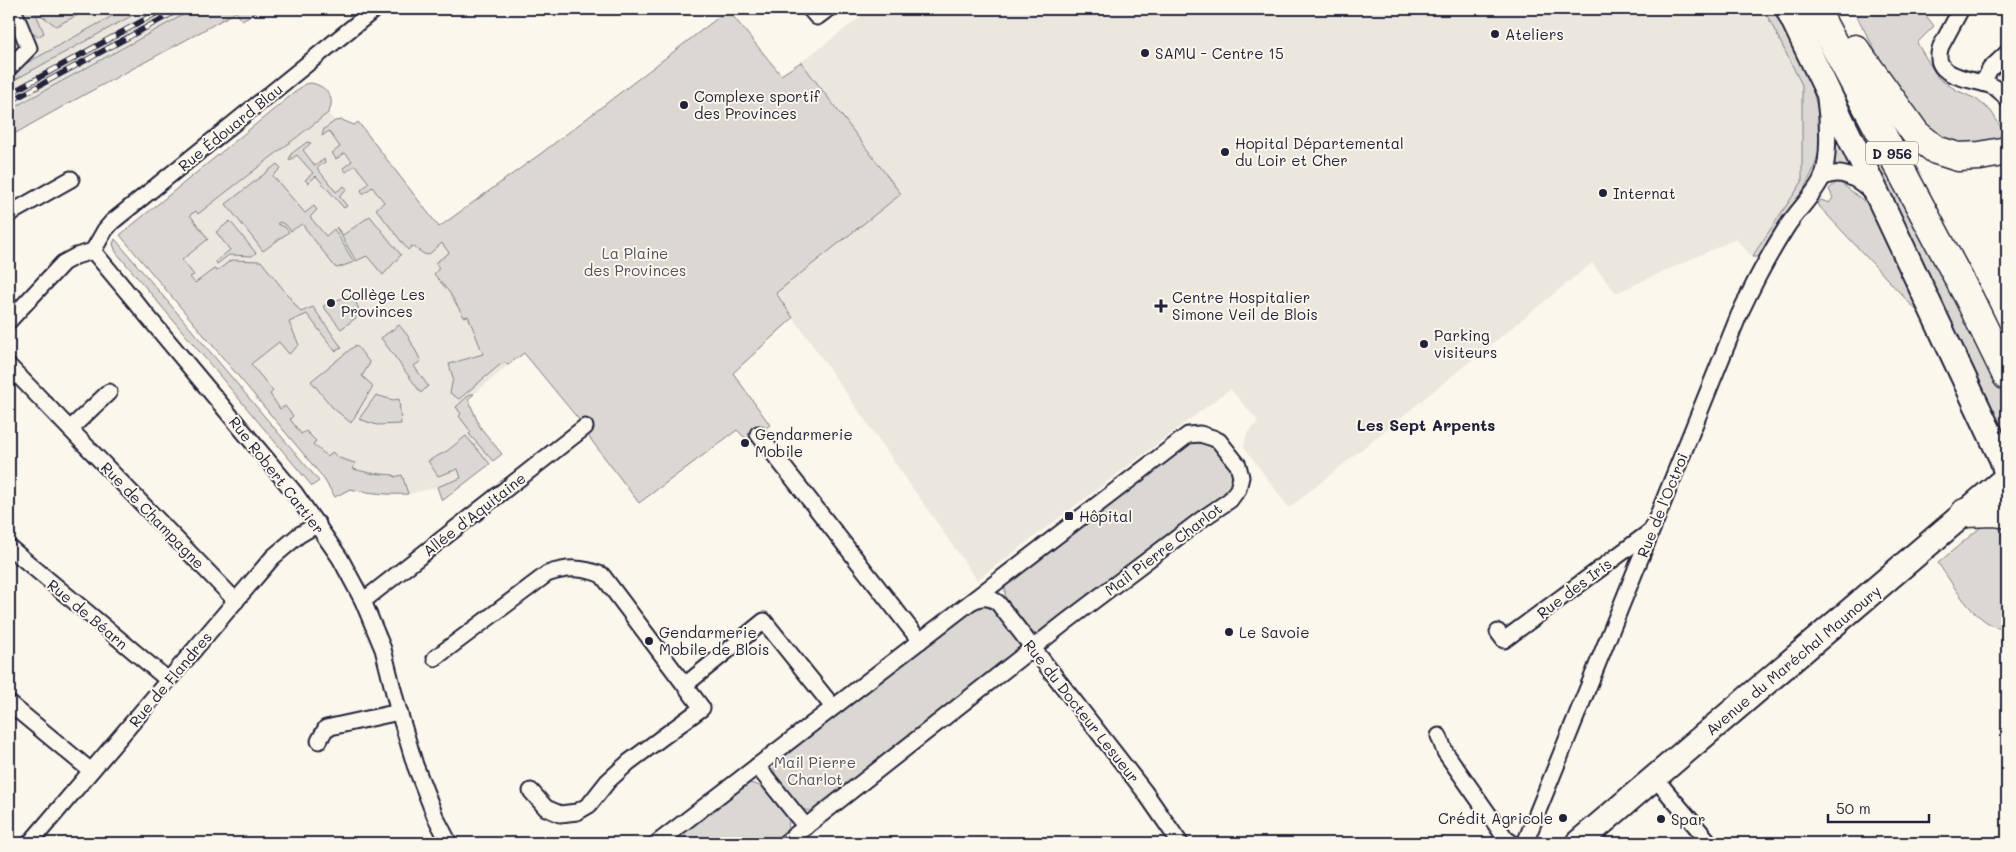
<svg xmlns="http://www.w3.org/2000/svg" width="2016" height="852" font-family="Mali,sans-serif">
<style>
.built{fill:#ebe7df}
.green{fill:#dbd8d3;stroke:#7e7d87}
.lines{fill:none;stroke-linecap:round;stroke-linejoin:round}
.street-casing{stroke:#22223b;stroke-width:19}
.primary-casing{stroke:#22223b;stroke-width:28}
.highway-casing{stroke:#22223b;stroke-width:31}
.street{stroke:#fbf7ec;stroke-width:15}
.primary{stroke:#fbf7ec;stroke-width:24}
.highway{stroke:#fbf7ec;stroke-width:28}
.rail-casing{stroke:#22223b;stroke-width:5.5}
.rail{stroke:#fbf7ec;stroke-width:4;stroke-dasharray:11;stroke-linecap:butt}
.poi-dot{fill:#22223b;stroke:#fbf7ec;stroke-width:2}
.labels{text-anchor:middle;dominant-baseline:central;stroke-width:4;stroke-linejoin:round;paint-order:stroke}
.shield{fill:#fbf7ec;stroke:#636270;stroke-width:1}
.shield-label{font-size:14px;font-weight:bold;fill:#22223b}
.poi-label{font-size:15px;fill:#22223b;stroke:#fbf7ec;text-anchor:start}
.street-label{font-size:15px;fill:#22223b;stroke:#fbf7ec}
.park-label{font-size:15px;fill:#505061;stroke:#fbf7ec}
.neighbourhood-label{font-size:16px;font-weight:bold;fill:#22223b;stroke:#fbf7ec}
</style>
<rect width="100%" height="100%" fill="#fbf7ec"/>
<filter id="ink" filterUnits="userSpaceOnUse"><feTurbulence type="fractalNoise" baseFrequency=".02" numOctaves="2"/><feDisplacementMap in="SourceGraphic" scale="10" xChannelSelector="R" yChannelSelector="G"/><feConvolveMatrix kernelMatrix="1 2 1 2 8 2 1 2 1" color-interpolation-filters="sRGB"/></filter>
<g filter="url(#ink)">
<g class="built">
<polygon points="9,9 241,9 178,45 74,99 9,137"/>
<polygon points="871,9 1764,9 1802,85 1802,182 1752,257 1736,239 1616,293 1592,263 1289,508 1244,447 1246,435 1258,421 1230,389 977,580 776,293 900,194 801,62"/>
<polygon points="308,90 328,93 328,113 335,121 354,127 524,352 468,399 480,427 502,454 442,501 437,487 410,494 389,495 369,493 350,489 335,497 322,476 124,240"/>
</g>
<g class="green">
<polygon points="22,9 34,9 44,33 38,37 32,33"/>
<polygon points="41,9 90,9 56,26 38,13"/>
<polygon points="125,9 144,9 9,83 9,73"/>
<path d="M 194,9 L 262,9 L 242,20 L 236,12 C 161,55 84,93 9,137 L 9,110 Z"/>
<path d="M 1764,9 L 1778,9 C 1792,42 1820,96 1821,131 C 1821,146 1816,166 1809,179 C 1796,206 1776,232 1760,257 L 1752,257 L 1802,182 L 1802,85 Z"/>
<polygon points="1793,9 1806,9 1999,375 2007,394 2007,451"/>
<polygon points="1853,9 1921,9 1934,26 1917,43 1938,78 1956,90 1976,99 1991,111 2002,129 2000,144 1962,147 1939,142 1900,97"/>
<polygon points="728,10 781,75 801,62 901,194 776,293 793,318 733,373 770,425 758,434 750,443 737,430 639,503 589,437 585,427 524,353 508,365 505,363 501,364 459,399 450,393 453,378 449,364 483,354 468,316 464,317 449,292 434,274 439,268 435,263 449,253 442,243 428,255 424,254 412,246 408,250 376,209 384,202 372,187 363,194 361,190 369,183 355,165 346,172 343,168 352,161 345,153 336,159 332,153 340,147 329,131 322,136 324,129 335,121 342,120 354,125 358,122 439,227 543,152"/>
<path d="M 311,83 C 326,86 337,98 328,113 L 198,214 L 196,211 L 190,215 L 208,239 L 182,260 L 194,275 L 190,277 L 195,283 L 214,269 L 217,271 L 231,260 L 261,261 L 301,312 L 313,307 L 342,348 L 335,351 L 307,314 L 289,322 L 299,345 L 289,354 L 279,342 L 251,364 L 273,391 L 270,394 L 280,409 L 285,406 L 293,416 L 290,419 L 301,434 L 306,431 L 316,441 L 313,444 L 328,457 L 332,452 L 339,458 L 355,463 L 353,469 L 370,473 L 394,475 L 394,477 L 402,475 L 408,494 C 387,495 370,493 350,489 L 335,497 L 322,476 L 120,235 L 305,84 Z"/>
<polygon points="1835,122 1867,182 1831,161"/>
<polygon points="307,142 311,143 303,150 315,166 324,159 325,162 317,168 336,192 344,186 347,189 339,196 347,206 344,208 316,176 308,183 305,180 313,173 297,155 289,161 291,154"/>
<polygon points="277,164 281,168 273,176 305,213 314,206 317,210 310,217 326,236 334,229 354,262 337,268 335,267 302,224 291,231 286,225 279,222 277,224 285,227 289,232 263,251 226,204"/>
<polygon points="1838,181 1873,208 1930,325 1817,204 1821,200 1829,203 1833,198 1829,189"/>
<polygon points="370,216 401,255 383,275 367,256 356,261 336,227 343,235"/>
<polygon points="230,221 256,253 252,256 229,255 217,264 216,261 230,250 216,232"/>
<polygon points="115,239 319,481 312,486 116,252 113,244"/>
<polygon points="352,294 361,314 341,329 323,306"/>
<polygon points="399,325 408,336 421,361 414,366 428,386 421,393 381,338"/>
<polygon points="356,345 370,363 362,376 373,386 351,423 332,407 311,381"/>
<polygon points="470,394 474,394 468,399 480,427 502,454 493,461 469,434 471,432 459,416 461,414 456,407"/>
<polygon points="376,395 393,400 399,399 401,424 377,425 359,419"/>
<polygon points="466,436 490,464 442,501 437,487 461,478 458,469 438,476 428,461 447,451"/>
<path d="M 1191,442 C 1220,442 1245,470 1225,497 L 1038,635 L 1032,632 L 1005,597 L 1005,583 Z"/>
<path d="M 1989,524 C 1993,524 1997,524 2000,527 C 2012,539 2007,604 2007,623 L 2001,629 C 1971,619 1955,587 1938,563 L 1981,527 Z"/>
<path d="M 983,604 C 994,607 1019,633 1020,645 C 1020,646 1019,652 1018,653 L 817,810 L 808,811 L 800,808 L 776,778 L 774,769 L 776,761 L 970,609 Z"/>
<path d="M 746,783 C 767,783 780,803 789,821 C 788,832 785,837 776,843 L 666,843 Z"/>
</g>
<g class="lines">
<defs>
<g id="street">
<polyline points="810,9 817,17 828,9"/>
<path d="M 1961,9 L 1941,46 C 1929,79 1973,78 1992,86 C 1999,89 2003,94 2007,99"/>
<polyline points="9,68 29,48 13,9"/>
<polyline points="1983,83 1990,69 2007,53"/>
<path d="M 1822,178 C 1841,167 1860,180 1874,195"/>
<polyline points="9,214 71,179"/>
<polyline points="93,251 294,492 340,558 363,601 383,649 397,705 415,765 435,816 449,843"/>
<polyline points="93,251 105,230 112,222 375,9"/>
<polyline points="9,321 63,263 76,256 93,251"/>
<polyline points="9,366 236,601"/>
<polyline points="70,429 109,392"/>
<polyline points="758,434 920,641"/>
<polyline points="9,547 168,680"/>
<polyline points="363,601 585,427"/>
<path d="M 973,601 C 982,596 991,597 998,603 L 1144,791 L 1180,843"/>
<polyline points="1498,632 1504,640 1651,531"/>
<path d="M 435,658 L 547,574 C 567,567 582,567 602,575 L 702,708 L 629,762 L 608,781 L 589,805 L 577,812 L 560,814 L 546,808 L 531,791"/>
<polyline points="685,685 764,621 833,707"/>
<polyline points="9,703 91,771"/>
<polyline points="1439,736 1445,752 1506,839 1512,843"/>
<polyline points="319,741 326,728 399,712"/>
<polyline points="757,766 806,827"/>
<polyline points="1654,777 1710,843"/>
<polyline points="30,843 273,557 299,535 318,524"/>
<polyline points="657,843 1188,435 1200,434 1213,438 1219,441 1238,465 1241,477 1238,489 1230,500 1202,519 1067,621 785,843"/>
<path d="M 1525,843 L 1739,315 C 1753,285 1768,256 1786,228 C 1796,212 1815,194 1822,178 C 1830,159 1828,119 1825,99"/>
</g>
<g id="primary">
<polyline points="1788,9 1881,202 2002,459 2007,475"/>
<polyline points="1578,843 2007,477"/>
</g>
<g id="highway">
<polyline points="1815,9 1969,298 2007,376"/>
<polyline points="1855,49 1916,134 1936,150 1958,157 1980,156 2007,151"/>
<polyline points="1965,513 1995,512 2007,514"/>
</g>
</defs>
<use href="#street" class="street-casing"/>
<use href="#primary" class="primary-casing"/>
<use href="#highway" class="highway-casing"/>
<use href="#street" class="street"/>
<use href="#primary" class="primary"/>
<use href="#highway" class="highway"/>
<defs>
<g id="rail">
<polyline points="9,94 164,9"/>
<polyline points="9,102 180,9"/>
</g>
</defs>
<use href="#rail" class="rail-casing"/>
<use href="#rail" class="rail"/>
</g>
</g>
<g class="poi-dot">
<circle cx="1495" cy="34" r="5"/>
<circle cx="1145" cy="53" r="5"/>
<circle cx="684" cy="105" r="5"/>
<circle cx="1225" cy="152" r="5"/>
<circle cx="1603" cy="193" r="5"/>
<circle cx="331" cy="303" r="5"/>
<path d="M1158.5 298.5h5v5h5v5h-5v5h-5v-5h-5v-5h5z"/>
<circle cx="1424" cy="344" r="5"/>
<circle cx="745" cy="443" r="5"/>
<rect x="1064" y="511" width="10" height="10" rx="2.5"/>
<circle cx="1229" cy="632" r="5"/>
<circle cx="649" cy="641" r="5"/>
<circle cx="1563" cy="818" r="5"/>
<circle cx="1661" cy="819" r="5"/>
</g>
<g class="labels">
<rect class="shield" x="1866" y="141.5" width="52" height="23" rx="4"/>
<g class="shield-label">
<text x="1892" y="153">D 956</text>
</g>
<g class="poi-label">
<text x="1505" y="34">Ateliers</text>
<text x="1155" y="53">SAMU - Centre 15</text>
<text x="694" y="96">Complexe sportif<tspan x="694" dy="17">des Provinces</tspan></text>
<text x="1235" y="143">Hopital Départemental<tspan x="1235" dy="17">du Loir et Cher</tspan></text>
<text x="1613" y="193">Internat</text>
<text x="341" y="294">Collège Les<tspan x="341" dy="17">Provinces</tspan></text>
<text x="1172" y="297">Centre Hospitalier<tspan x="1172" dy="17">Simone Veil de Blois</tspan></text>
<text x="1434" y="335">Parking<tspan x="1434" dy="17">visiteurs</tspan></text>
<text x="755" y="434">Gendarmerie<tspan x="755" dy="17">Mobile</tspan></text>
<text x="1079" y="516">Hôpital</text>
<text x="659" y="632">Gendarmerie<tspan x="659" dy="17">Mobile de Blois</tspan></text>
<text x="1239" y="632">Le Savoie</text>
<text x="1553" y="818" text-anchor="end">Crédit Agricole</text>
<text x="1671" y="819">Spar</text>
</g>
<g class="street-label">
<text transform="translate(230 127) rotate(-39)">Rue Édouard Blau</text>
<text transform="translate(277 475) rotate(52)">Rue Robert Cartier</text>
<text transform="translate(1662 505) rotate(-68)">Rue de l'Octroi</text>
<text transform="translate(474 514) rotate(-38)">Allée d'Aquitaine</text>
<text transform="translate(153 515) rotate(46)">Rue de Champagne</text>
<text transform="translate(1163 549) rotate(-37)">Mail Pierre Charlot</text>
<text transform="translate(1574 588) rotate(-37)">Rue des Iris</text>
<text transform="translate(88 614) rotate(40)">Rue de Béarn</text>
<text transform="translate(1793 660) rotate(-40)">Avenue du Maréchal Maunoury</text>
<text transform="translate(170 679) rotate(-50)">Rue de Flandres</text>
<text transform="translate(1082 711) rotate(52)">Rue du Docteur Lesueur</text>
</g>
<g class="park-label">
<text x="635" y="253">La Plaine<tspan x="635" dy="17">des Provinces</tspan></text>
<text x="815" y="762">Mail Pierre<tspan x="815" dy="17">Charlot</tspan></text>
</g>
<g class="neighbourhood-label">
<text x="1426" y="424">Les Sept Arpents</text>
</g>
</g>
<rect width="2016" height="852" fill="none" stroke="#fbf7ec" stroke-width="30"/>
<rect x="15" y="15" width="1986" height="822" fill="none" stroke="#22223b" stroke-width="2" filter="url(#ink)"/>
<path d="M1828 814v8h101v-8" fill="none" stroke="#22223b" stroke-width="2.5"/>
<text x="1836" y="814" font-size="15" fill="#22223b" stroke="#fbf7ec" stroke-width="4" paint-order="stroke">50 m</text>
</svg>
